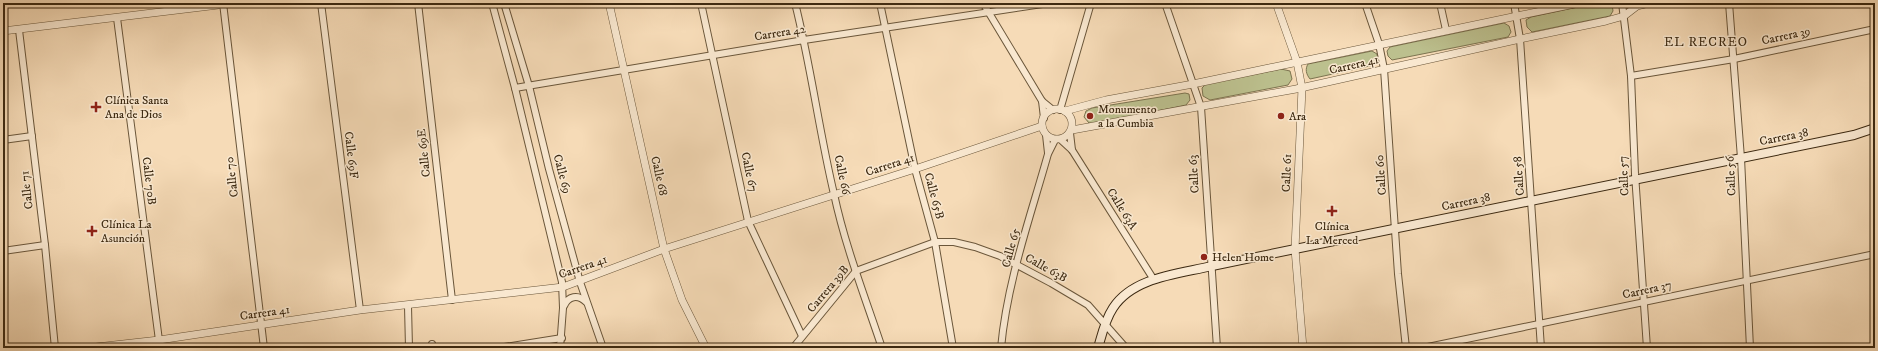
<svg xmlns="http://www.w3.org/2000/svg" width="1878" height="351" font-family="'IM FELL DW Pica',serif">
<style>
.green{fill:#bcc08e;stroke:#7c7450}
.lines{fill:none;stroke-linecap:round;stroke-linejoin:round}
.minor-casing{stroke:#6a563a;stroke-width:8}
.tertiary-casing{stroke:#6a563a;stroke-width:8}
.secondary-casing{stroke:#3c2911;stroke-width:10}
.minor{stroke:#f9e8d0;stroke-width:6}
.tertiary{stroke:#f9e8d0;stroke-width:7}
.secondary{stroke:#f9e8d0;stroke-width:8}
.poi-dot{fill:#8f2418;stroke:#f9e8d0;stroke-width:1.5}
.labels{text-anchor:middle;dominant-baseline:central;stroke-width:3;stroke-linejoin:round;paint-order:stroke}
.street-label{font-size:12px;fill:#3c2911;stroke:#f9e8d0}
.poi-label{font-size:12px;fill:#3c2911;stroke:#f9e8d0;text-anchor:start}
.neighbourhood-label{font-size:13px;letter-spacing:1px;fill:#3c2911;stroke:#f9e8d0}
</style>
<rect width="100%" height="100%" fill="#f6dbb7"/>
<filter id="stains"><feTurbulence type="fractalNoise" baseFrequency=".005" numOctaves="4"/><feColorMatrix values="0 0 0 0 .2 0 0 0 0 .09 0 0 0 0 .02 0 0 0 .5 -.17"/></filter>
<radialGradient id="worn" r=".72"><stop offset=".6" stop-color="#630" stop-opacity="0"/><stop offset="1" stop-color="#630" stop-opacity=".3"/></radialGradient>
<g class="green">
<polygon points="1597,3 1612,4 1613,11 1610,16 1532,32 1527,27 1526,20 1531,17"/>
<polygon points="1504,23 1509,26 1511,32 1508,37 1392,60 1388,56 1387,51 1390,47"/>
<path d="M 1372,51 L 1377,54 L 1378,61 L 1374,65 L 1310,79 C 1306,74 1305,69 1308,64 Z"/>
<polygon points="1281,69 1290,71 1292,79 1288,85 1210,100 1203,96 1202,88 1206,84"/>
<polygon points="1185,93 1189,94 1190,100 1186,105 1094,124 1089,123 1084,117 1086,111 1092,108"/>
</g>
<g class="lines">
<defs>
<g id="minor">
<polyline points="223,3 264,348"/>
<polyline points="321,3 360,310"/>
<polyline points="418,3 452,300"/>
<polyline points="492,3 515,88 562,282 563,308 560,348"/>
<polyline points="504,3 529,86 549,169 580,282 603,348"/>
<polyline points="701,3 748,221 802,336"/>
<path d="M 795,3 C 811,66 819,131 834,194 C 845,246 865,297 882,348"/>
<polyline points="880,3 915,169 935,242 953,348"/>
<polyline points="983,3 1042,101 1053,110"/>
<polyline points="1165,3 1201,107 1217,348"/>
<polyline points="1365,3 1379,44 1384,69 1398,274 1406,348"/>
<polyline points="1440,3 1446,30"/>
<polyline points="1514,3 1520,39 1541,348"/>
<polyline points="1622,3 1631,76 1635,174 1647,348"/>
<polyline points="1729,3 1741,158 1750,348"/>
<polyline points="117,18 160,348"/>
<polyline points="19,30 45,245 55,348"/>
<polyline points="1631,76 1734,59 1875,29"/>
<polyline points="515,88 804,40 1049,3"/>
<polyline points="1042,101 1044,118"/>
<polyline points="1060,110 1091,3"/>
<polyline points="1070,133 1072,150"/>
<polyline points="1046,135 1048,153"/>
<polyline points="1060,139 1072,150 1154,280"/>
<polyline points="3,140 32,136"/>
<polyline points="3,251 45,245"/>
<polyline points="408,306 409,348"/>
<path d="M 564,306 C 568,296 578,294 586,302"/>
<polyline points="432,344 432,348"/>
<polyline points="498,348 562,338"/>
<polyline points="793,348 856,271 935,242 954,242 975,247 1000,256 1051,283 1088,305 1126,348"/>
<path d="M 1001,348 C 1007,282 1030,218 1048,154 L 1055,140"/>
<polyline points="1423,348 1875,254"/>
</g>
<g id="tertiary">
<polyline points="609,3 664,249 682,300 706,348"/>
<polyline points="1276,3 1297,62 1302,88 1295,249 1303,348"/>
<polyline points="1874,3 1875,18"/>
<polyline points="3,31 235,3"/>
<circle cx="1057" cy="124" r="15"/>
<polyline points="1065,111 1106,100 1193,84 1579,3"/>
<polyline points="1072,130 1296,89 1520,39 1606,21 1624,16 1637,6 1649,3"/>
<polyline points="87,348 159,340 360,310 563,287 664,249 915,169 1042,126"/>
</g>
<path id="secondary" d="M 1098,348 C 1102,334 1105,320 1113,308 C 1133,277 1179,274 1212,266 L 1854,135 L 1875,128"/>
</defs>
<use href="#minor" class="minor-casing"/>
<use href="#tertiary" class="tertiary-casing"/>
<use href="#secondary" class="secondary-casing"/>
<use href="#minor" class="minor"/>
<use href="#tertiary" class="tertiary"/>
<use href="#secondary" class="secondary"/>
</g>
<g class="poi-dot">
<path d="M94 101h4v4h4v4h-4v4h-4v-4h-4v-4h4z"/>
<circle cx="1090" cy="116" r="4"/>
<circle cx="1281" cy="116" r="4"/>
<path d="M1330 205h4v4h4v4h-4v4h-4v-4h-4v-4h4z"/>
<path d="M90 225h4v4h4v4h-4v4h-4v-4h-4v-4h4z"/>
<circle cx="1204" cy="257" r="4"/>
</g>
<g class="labels">
<g class="street-label">
<text transform="translate(780 33) rotate(-9)">Carrera 42</text>
<text transform="translate(1786 36) rotate(-12)">Carrera 39</text>
<text transform="translate(1354 65) rotate(-13)">Carrera 41</text>
<text transform="translate(1784 137) rotate(-11)">Carrera 38</text>
<text transform="translate(424 153) rotate(-96)">Calle 69E</text>
<text transform="translate(351 155) rotate(83)">Calle 69F</text>
<text transform="translate(890 165) rotate(-18)">Carrera 41</text>
<text transform="translate(749 172) rotate(78)">Calle 67</text>
<text transform="translate(1287 173) rotate(-88)">Calle 61</text>
<text transform="translate(562 174) rotate(75)">Calle 69</text>
<text transform="translate(1194 174) rotate(-94)">Calle 63</text>
<text transform="translate(842 175) rotate(78)">Calle 66</text>
<text transform="translate(1381 175) rotate(-94)">Calle 60</text>
<text transform="translate(659 176) rotate(77)">Calle 68</text>
<text transform="translate(1519 176) rotate(-94)">Calle 58</text>
<text transform="translate(1624 176) rotate(-93)">Calle 57</text>
<text transform="translate(1731 176) rotate(-93)">Calle 56</text>
<text transform="translate(232 177) rotate(-97)">Calle 70</text>
<text transform="translate(149 181) rotate(83)">Calle 70B</text>
<text transform="translate(27 190) rotate(-97)">Calle 71</text>
<text transform="translate(934 196) rotate(75)">Calle 65B</text>
<text transform="translate(1466 202) rotate(-12)">Carrera 38</text>
<text transform="translate(1122 209) rotate(58)">Calle 63A</text>
<text transform="translate(1011 248) rotate(-75)">Calle 65</text>
<text transform="translate(583 267) rotate(-19)">Carrera 41</text>
<text transform="translate(1046 268) rotate(29)">Calle 63B</text>
<text transform="translate(828 289) rotate(-50)">Carrera 39B</text>
<text transform="translate(1647 290) rotate(-12)">Carrera 37</text>
<text transform="translate(265 313) rotate(-8)">Carrera 41</text>
</g>
<g class="poi-label">
<text x="105" y="100">Clínica Santa<tspan x="105" dy="14">Ana de Dios</tspan></text>
<text x="1098" y="109">Monumento<tspan x="1098" dy="14">a la Cumbia</tspan></text>
<text x="1289" y="116">Ara</text>
<text x="101" y="224">Clínica La<tspan x="101" dy="14">Asunción</tspan></text>
<text x="1332" y="226" text-anchor="middle">Clínica<tspan x="1332" dy="14">La Merced</tspan></text>
<text x="1212" y="257">Helen Home</text>
</g>
<g class="neighbourhood-label">
<text x="1706" y="42">EL RECREO</text>
</g>
</g>
<rect width="1878" height="351" fill="none" stroke="#f6dbb7" stroke-width="16"/>
<rect x="4" y="4" width="1870" height="343" fill="none" stroke="#3c2911" stroke-width="2"/>
<rect x="8" y="8" width="1862" height="335" fill="none" stroke="#3c2911"/>
<rect width="100%" height="100%" filter="url(#stains)"/>
<rect width="100%" height="100%" fill="url(#worn)"/>
</svg>
